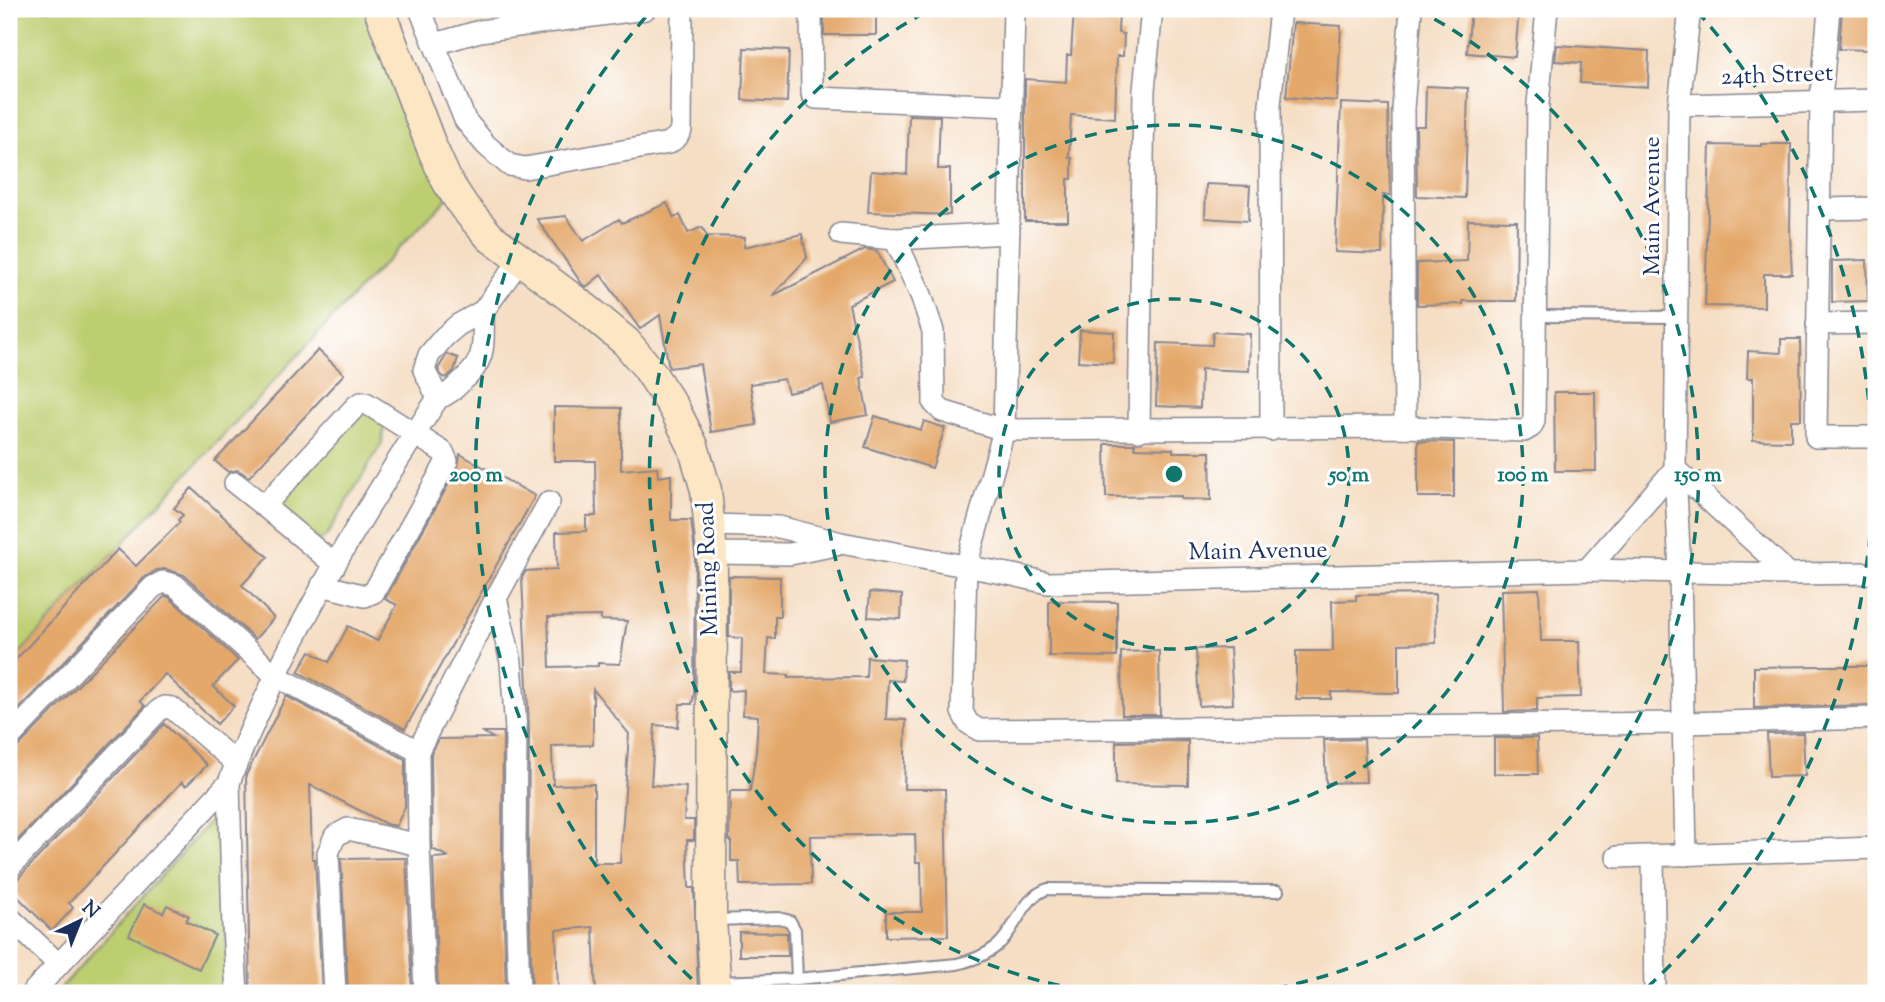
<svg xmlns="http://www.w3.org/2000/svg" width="1885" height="1002" font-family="'Sorts Mill Goudy',serif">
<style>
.green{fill:#bdce71;stroke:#6c7e68;stroke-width:2}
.building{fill:#e4a86a;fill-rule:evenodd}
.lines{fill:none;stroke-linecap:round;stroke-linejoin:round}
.lane-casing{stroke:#888691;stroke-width:14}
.street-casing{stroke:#888691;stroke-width:24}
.secondary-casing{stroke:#888691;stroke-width:33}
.lane{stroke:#fff;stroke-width:10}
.street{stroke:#fff;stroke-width:21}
.secondary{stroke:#fce6c4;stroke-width:30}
.ring{fill:none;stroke:#0f766e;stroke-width:3.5;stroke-dasharray:12 9}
.labels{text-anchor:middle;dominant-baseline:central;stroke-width:6;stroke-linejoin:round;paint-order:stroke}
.street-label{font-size:24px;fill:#1b2f5e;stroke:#fff}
.centre{fill:#0f766e;stroke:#fff;stroke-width:3.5}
.ring-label{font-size:21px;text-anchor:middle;font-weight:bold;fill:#0f766e;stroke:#fff;stroke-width:6;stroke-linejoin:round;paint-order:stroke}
</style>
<rect width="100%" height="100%" fill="#fff"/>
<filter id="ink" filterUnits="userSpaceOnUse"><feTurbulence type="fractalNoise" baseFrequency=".0143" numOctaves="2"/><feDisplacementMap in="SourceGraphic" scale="14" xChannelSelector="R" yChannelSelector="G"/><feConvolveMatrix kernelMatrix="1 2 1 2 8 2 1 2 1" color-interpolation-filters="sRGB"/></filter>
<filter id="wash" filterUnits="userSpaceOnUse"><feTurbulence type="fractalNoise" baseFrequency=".00686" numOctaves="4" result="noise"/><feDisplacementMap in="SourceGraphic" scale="28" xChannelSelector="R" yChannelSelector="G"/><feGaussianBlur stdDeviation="1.57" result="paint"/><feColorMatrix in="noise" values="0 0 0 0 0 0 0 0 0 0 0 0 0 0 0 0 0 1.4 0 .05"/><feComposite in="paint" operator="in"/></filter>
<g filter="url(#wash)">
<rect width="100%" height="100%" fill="#f5dec4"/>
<g class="green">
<polygon points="9,9 370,9 447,199 368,280 9,665"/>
<polygon points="362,406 384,425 382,443 326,537 319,541 278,506"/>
<polygon points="221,808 228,993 57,993"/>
</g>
<g id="blocks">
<g class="building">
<rect x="824" y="9" width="52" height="26"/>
<polygon points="1074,9 1119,10 1118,33 1124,34 1123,56 1117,56 1115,118 1071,115 1069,158 1072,158 1072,179 1068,179 1068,221 1025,221 1025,79 1066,82 1067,55 1071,55"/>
<polygon points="1471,9 1519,9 1515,57 1467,53"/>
<polygon points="1842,9 1870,9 1870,50 1839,49"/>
<polygon points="1293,23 1341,26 1337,101 1286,97"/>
<polygon points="1557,45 1649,51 1648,87 1580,83 1581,63 1555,61"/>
<polygon points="744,48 789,50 787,102 742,100"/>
<polygon points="1426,86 1468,88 1465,198 1417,196 1416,126 1425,126"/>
<polygon points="1341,103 1388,105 1390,195 1383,195 1382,254 1335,252"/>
<polygon points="909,115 940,116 938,169 950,169 950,215 868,212 871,171 907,174"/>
<polygon points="1762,144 1791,144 1790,234 1792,274 1764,274 1764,307 1705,306 1710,145 1762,146"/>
<polygon points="1206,184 1250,186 1248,221 1205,218"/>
<polygon points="667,203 674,218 680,215 688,233 702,227 707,236 745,237 744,247 802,234 807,258 772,296 865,249 877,251 893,282 849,304 865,377 861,378 868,415 830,422 823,385 788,393 784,379 750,384 757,425 711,432 700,364 669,368 660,315 640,329 601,275 586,287 582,284 537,219 566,216 583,241 619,219 622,223"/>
<polygon points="1468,220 1517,221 1516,301 1463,301 1463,304 1417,305 1417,263 1467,261"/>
<polygon points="1867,260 1868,301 1832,302 1832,261"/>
<polygon points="1080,330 1114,332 1113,363 1078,361"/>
<polygon points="1213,332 1250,334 1249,371 1201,369 1200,408 1156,406 1158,343 1212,345"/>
<polygon points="1781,339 1800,339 1801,420 1791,420 1791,441 1753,440 1753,378 1747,378 1748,351 1781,353"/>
<polygon points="318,350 344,374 249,477 238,470 228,472 215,461"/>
<polygon points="447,354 458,358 454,371 446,378 442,376 438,369"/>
<polygon points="1554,392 1595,392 1596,471 1555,471"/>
<path d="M 554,407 L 621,408 L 621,470 L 657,467 L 658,477 L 671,475 L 671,520 L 691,520 L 695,554 L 694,694 L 692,704 L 680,704 L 678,727 L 655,725 L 651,785 L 686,787 L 684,820 L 694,820 L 694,840 L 687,840 L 689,888 L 694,888 L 698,993 L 596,993 L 593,927 L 556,930 L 558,993 L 532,993 L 528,854 L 529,730 L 522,578 L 526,571 L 557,569 L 556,532 L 586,531 L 586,516 L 596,516 L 595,461 L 554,461 ZM 601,616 L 601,620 L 627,621 L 620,664 L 598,663 L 598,666 L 550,667 L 548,617 ZM 593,689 L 629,734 L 620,863 L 594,863 L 594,784 L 553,785 L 552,746 L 593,745 Z"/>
<polygon points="875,416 921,430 924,421 945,428 932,468 865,447"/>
<polygon points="1418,441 1454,442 1454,497 1418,497"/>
<polygon points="1105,444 1135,444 1134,448 1173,449 1173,452 1210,452 1211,500 1181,499 1181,496 1106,497"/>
<polygon points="460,454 535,496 405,729 298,672 310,651 329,662 348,626 377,641 397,605 385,599 458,467"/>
<polygon points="192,488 268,557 242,585 274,618 255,639 184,575 166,569 157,570 144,578 9,719 9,667 118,549 136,566 180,522 178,520 183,515 174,508"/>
<polygon points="729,576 780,577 780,617 775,617 775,639 768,638 766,674 789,675 788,678 866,677 867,657 904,660 903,681 888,680 886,719 906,720 904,789 945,789 948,936 886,937 886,912 922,912 921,862 916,862 915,834 810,836 811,884 740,885 739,861 731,861 731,840 729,840 730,791 750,791 756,752 758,716 743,715 744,690 729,691 729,672 741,672 742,638 729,637"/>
<polygon points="1539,589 1541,641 1579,641 1581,697 1537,698 1537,711 1504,712 1501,590"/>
<polygon points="870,592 902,595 901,619 868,617"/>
<polygon points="1435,594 1436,643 1399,644 1399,693 1331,692 1331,699 1296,699 1296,651 1333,651 1332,601 1356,600 1356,595"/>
<polygon points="165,596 169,597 238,660 213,686 234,706 217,724 165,674 140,701 145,706 15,843 9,837 9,751 18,747"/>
<polygon points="1049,601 1117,602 1117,657 1049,656"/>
<polygon points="1230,648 1233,704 1199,706 1196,649"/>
<polygon points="1159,651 1160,715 1122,715 1121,652"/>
<polygon points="1822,666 1876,666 1876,705 1754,708 1754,667"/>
<polygon points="286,696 405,759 405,807 396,826 386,824 310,785 312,859 315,859 322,993 250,993 246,775"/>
<polygon points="164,724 207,765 186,786 182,782 163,802 69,903 73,908 52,931 9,888"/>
<polygon points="483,732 503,732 502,854 506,993 438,993 433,858 449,857 432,849 431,754 439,739 493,738"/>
<polygon points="1803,733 1805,776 1769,777 1767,734"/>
<polygon points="1494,738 1537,738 1538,774 1494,774"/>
<polygon points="1364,739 1366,782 1326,783 1324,740"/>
<polygon points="1188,741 1188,785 1116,784 1116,742"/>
<polygon points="406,858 412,993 348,993 341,859"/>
<polygon points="144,904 163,913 167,905 189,916 186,921 215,935 199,969 129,935"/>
<polygon points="739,932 787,933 788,956 739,956"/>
</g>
</g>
</g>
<g filter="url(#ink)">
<use href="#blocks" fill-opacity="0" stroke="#888691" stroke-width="2"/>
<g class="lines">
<defs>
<g id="lane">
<polyline points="1537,316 1678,317"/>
<polyline points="713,920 779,918 790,921 795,930 797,979"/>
<path d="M 718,982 L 797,979 L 957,964 C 972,960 985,956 997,946 C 1016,930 1023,896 1048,889 L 1278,891"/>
</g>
<g id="street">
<polyline points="420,9 465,120 486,145 509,165 525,168 669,143 677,137 681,130 682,9"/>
<polyline points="811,9 812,94 816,98 1011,106"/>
<polyline points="1014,9 1004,430 966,567 962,712 968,723 979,730 1683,723 1876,718"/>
<polyline points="1829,9 1821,100 1816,437 1876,437"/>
<polyline points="435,44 480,31 645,9"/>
<polyline points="1679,105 1876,100"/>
<polyline points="1821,209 1876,208"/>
<polyline points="1009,233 895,239 921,295 933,331 934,403 942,411 1004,430 1405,427 1524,431 1531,427 1534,421 1538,104 1547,9"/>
<polyline points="841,234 895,239"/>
<polyline points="1817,324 1876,323"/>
<polyline points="438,398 424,370 429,355 444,337 458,325 483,311 520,260"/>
<polyline points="1405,427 1403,109 1411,9"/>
<polyline points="1271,430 1270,105 1280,9"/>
<polyline points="1139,431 1144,90 1152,9"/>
<polyline points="235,483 264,506"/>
<polyline points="711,525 779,527 841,543 1013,575 1048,583 1587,570 1789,574 1876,573"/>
<polyline points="712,553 790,554 836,545"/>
<polyline points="1587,570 1675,469 1789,574"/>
<polyline points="322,585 365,596 374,592 447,461 443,452 366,403 361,403 356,406 264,506 335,565"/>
<polyline points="496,598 511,662 516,730 515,854 519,993"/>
<polyline points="9,738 153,587 163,582 175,585 276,676 418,751 496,598 549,502"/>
<polyline points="418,751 419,845 425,993"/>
<polyline points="1686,855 1680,572 1675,469 1679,105 1690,9"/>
<polyline points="1653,856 1655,993"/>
<polyline points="1617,857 1876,848"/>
<polyline points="9,868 158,711 164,707 172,708 236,763"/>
<polyline points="9,917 58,964"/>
<polyline points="32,993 229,783"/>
<path d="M 237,993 L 233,927 L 229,783 C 239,754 252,727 265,699 C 313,594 375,495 438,398 C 448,395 454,389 461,382 C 488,360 483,342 483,311"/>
<polyline points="335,993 328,853 335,836 348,829 419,845"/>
</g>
<polyline id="secondary" points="379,9 432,148 447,181 464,207 490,237 589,311 626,342 647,367 674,408 693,446 706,490 712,553 711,920 716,993"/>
</defs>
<use href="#lane" class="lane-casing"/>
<use href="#street" class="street-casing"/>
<use href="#secondary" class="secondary-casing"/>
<use href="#lane" class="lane"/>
<use href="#street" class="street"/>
<use href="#secondary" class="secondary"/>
</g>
</g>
<g class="ring">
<circle cx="1174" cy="474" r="175"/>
<circle cx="1174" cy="474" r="349"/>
<path d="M1101 993A524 524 0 0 1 932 9M1416 9A524 524 0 0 1 1247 993"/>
<path d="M707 993A698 698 0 0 1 651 11M1697 11A698 698 0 0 1 1641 993"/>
</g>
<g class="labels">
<g class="street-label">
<text transform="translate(1777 76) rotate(-2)">24th Street</text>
<text transform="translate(1653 206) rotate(-90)">Main Avenue</text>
<text transform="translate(1258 552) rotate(-1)">Main Avenue</text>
<text transform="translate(709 569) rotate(-92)">Mining Road</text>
</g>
</g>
<circle cx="1174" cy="474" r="10" class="centre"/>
<g class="ring-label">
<text x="1349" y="481">50 m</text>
<text x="1523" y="481">100 m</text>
<text x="1698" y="481">150 m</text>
<text x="476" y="481">200 m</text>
</g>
<rect width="1885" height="1002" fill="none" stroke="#fff" stroke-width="35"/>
<g transform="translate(80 921) rotate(43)" stroke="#ffffff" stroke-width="5" paint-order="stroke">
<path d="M0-5L12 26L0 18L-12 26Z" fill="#1b2f5e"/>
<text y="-10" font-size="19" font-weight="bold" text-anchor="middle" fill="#1b2f5e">N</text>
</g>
</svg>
